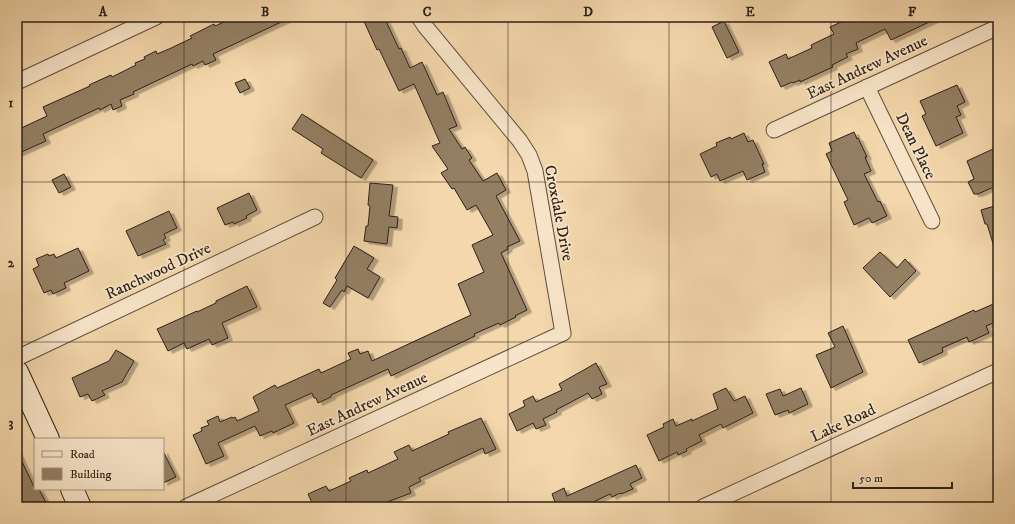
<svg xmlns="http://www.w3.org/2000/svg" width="1015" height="524" font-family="'IM FELL DW Pica',serif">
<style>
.building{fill:#947f64;stroke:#2c2016;filter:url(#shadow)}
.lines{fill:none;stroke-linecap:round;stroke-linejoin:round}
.street-casing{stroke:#5e4e3c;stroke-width:17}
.secondary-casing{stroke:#2c2016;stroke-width:24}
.street{stroke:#f8e5c9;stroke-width:15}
.secondary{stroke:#f8e5c9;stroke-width:22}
.grid{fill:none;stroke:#2c2016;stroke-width:1;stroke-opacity:0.55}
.labels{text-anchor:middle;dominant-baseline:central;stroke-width:3.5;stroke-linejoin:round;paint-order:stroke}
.street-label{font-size:16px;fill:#2c2016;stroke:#f8e5c9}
.neatline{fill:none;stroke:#2c2016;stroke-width:1.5}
.grid-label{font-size:13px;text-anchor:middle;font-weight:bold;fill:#2c2016}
</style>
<defs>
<filter id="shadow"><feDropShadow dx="4.5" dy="2.5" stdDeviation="0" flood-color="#0004"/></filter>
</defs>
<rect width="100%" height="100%" fill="#f4d7ac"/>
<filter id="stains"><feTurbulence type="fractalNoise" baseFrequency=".005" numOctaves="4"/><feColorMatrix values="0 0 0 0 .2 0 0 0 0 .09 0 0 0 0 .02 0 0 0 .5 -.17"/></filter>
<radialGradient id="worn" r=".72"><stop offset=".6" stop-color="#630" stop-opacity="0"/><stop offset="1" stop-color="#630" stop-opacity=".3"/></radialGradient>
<g class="building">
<polygon points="235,17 292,17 213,54 216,60 205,65 203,61 193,66 192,64 133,92 134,94 120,100 122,106 113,110 111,104 100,110 99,108 43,134 46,141 17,154 17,130 47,116 43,107 90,86 89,85 111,75 112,77 136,65 135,63 145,59 144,57 156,51 157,54 169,49 192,38 190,36 214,24 215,26"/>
<polygon points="362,17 384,17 399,49 401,48 410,68 422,62 437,95 443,92 457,126 449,129 462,149 465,147 472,158 469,160 483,181 497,173 506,190 496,196 520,241 507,247 508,249 501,253 527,310 515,316 516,317 500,325 499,323 474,334 475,336 391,376 388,369 331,395 331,397 318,403 316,398 314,398 312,393 285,405 294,423 273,433 272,431 260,436 255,426 218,443 224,456 206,464 193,435 202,431 201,428 209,425 207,421 218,416 220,422 232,417 233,418 235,417 237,421 259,411 253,397 275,385 277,388 319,369 321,373 351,359 348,353 358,349 360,354 368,351 372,361 471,315 458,284 484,272 472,245 493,235 476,205 467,210 454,188 452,189 441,173 448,169 432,146 440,143 414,84 399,91 379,49 377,50"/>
<polygon points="852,17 940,17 891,40 885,29 856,43 858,49 846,54 848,57 832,65 833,67 800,82 800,80 793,83 792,82 781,87 769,62 786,54 788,59 812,48 811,45 834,34 830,27"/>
<polygon points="724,21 739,52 727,58 712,27"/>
<polygon points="245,79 250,88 240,93 235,83"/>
<polygon points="957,85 965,102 957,106 961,115 956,117 963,133 936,146 922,116 926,114 920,101"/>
<polygon points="302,114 373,160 361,178 321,153 323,149 292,129"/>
<polygon points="854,132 857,139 858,138 867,157 865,157 871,171 864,174 878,202 880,201 887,216 872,223 869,218 854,225 844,202 848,200 826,154 832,151 829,143"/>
<polygon points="744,133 748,142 753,140 764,164 762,164 765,172 747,180 743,171 720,181 717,174 711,177 700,154 717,146 716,143 730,137 731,139"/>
<polygon points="993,149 998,159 998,185 978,194 974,194 968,182 974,179 967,161"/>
<polygon points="64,174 71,187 59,193 52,180"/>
<polygon points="370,183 393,185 389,216 398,217 397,228 389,227 387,244 364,241 366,226 368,226 370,206 368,205"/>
<polygon points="249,193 257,210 246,216 247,218 234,224 233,222 225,225 217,208"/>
<polygon points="998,205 998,250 995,250 987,224 985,224 981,210"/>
<polygon points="169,211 177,228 164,234 166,238 163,240 166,244 138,256 126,231"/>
<polygon points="354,246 374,258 367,269 380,277 368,298 347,286 344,292 342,290 330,307 323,303 337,280 335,278"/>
<polygon points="78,248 89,271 64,283 66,288 53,294 51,290 44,293 33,269 39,266 36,259 48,254 49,256 54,254 56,258"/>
<polygon points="880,252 897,268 905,259 916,271 890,297 863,268"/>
<polygon points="247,286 257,307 222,323 228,338 212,345 209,339 187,349 184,343 168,351 157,329 197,311 197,312 216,303 216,301"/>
<polygon points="998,302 998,321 986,326 989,333 969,342 967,337 942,348 943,352 919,363 908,340 974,310 975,312"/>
<polygon points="843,326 863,372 831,388 816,355 835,347 828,333"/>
<polygon points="116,350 134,361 122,382 102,391 105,395 92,401 88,394 80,397 72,378 109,361"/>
<polygon points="596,363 607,384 599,387 602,394 592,399 588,393 556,410 557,412 543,419 546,425 536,429 533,423 517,431 509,414 525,406 523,401 533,396 536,402 562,390 559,384"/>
<polygon points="726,388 734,401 745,396 753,413 723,428 721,424 699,435 702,441 686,449 687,451 678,455 677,452 659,461 647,435 664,427 663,424 673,419 676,426 692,419 692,421 718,409 713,394"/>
<polygon points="801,388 808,404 789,413 788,410 775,415 766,394 780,389 783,396"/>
<polygon points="481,418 496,449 485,454 483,448 419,478 421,481 409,487 411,493 374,507 314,507 308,494 326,486 329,491 351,481 349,478 367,470 368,473 398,459 394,452 409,445 412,451 449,434 448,432"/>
<polygon points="17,451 35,489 39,489 48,507 17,507"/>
<polygon points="163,451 176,477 163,483"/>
<polygon points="636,465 642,478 630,484 633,489 621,494 620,493 612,497 610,494 591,503 592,507 545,507 555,502 552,494 564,488 567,496"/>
</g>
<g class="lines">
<defs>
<g id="street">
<polyline points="17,82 156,17"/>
<polyline points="867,87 932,221"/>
<polyline points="774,130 998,27"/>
<polyline points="17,358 315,217"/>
<polyline points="186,507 563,333 535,171 529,155 520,141 425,26 419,17"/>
<polyline points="703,507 998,371"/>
</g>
<g id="secondary">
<polyline points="17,372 48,439"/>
<polyline points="72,489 80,507"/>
</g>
</defs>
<use href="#street" class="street-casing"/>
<use href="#secondary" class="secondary-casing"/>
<use href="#street" class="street"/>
<use href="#secondary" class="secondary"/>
</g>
<path class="grid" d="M 184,17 L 184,507M 346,17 L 346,507M 508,17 L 508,507M 669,17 L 669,507M 831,17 L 831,507M 17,182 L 998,182M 17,342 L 998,342"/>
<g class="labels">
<g class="street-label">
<text transform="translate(867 67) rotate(-25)">East Andrew Avenue</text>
<text transform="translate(916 146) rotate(64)">Dean Place</text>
<text transform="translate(559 213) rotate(79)">Croxdale Drive</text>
<text transform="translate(158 271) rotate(-25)">Ranchwood Drive</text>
<text transform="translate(367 404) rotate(-25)">East Andrew Avenue</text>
<text transform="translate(843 423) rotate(-25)">Lake Road</text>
</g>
</g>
<rect width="1015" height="524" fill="none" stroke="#f4d7ac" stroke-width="44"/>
<rect x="34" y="438" width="130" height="52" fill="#f8e5c9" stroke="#a69681"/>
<rect x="42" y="451" width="20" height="6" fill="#f8e5c9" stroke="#a69681"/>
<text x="70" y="458" font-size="12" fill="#2c2016">Road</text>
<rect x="42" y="468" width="20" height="12" fill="#947f64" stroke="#a69681"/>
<text x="70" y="478" font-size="12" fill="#2c2016">Building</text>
<path d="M853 482v6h99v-6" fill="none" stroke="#2c2016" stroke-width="2"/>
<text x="859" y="482" font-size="12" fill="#2c2016" stroke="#f8e5c9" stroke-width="3" paint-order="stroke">50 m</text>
<rect x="22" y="22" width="971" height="480" class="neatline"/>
<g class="grid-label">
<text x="103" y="16">A</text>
<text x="265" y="16">B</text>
<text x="427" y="16">C</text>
<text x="588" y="16">D</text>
<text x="750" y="16">E</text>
<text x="912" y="16">F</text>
<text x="11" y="107">1</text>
<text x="11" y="267">2</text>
<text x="11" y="427">3</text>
</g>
<rect width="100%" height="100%" filter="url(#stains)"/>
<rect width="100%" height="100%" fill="url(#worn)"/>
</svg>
